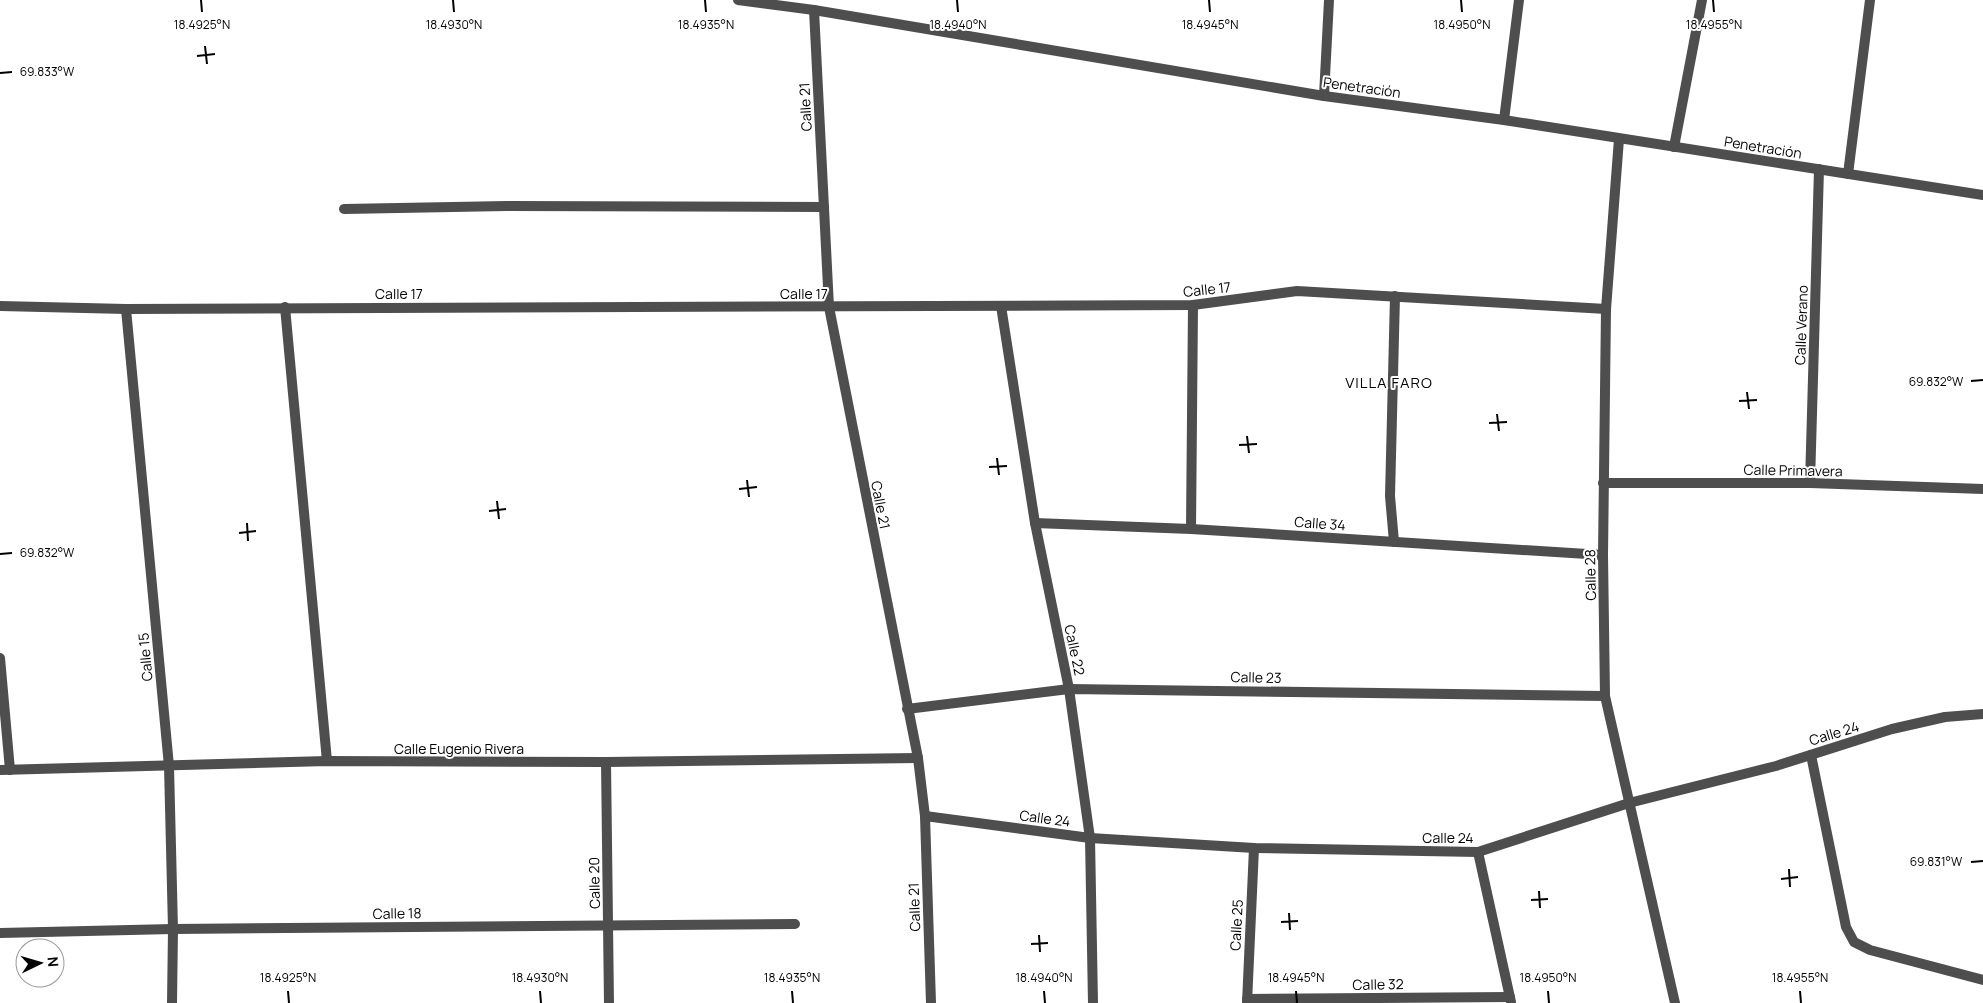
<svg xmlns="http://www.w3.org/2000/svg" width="1983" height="1003" font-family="Manrope,sans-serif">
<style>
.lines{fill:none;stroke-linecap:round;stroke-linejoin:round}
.minor{stroke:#4e4e4e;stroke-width:10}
.ticks{fill:none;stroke:#000;stroke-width:2}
.labels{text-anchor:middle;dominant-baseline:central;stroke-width:4;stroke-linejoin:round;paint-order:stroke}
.street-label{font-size:14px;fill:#000;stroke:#fff}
.neighbourhood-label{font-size:15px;letter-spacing:1px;fill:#000;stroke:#fff}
.ticks-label{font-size:12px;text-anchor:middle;fill:#000;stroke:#fff;stroke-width:4;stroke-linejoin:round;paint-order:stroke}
</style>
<rect width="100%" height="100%" fill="#fff"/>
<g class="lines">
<g class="minor">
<polyline points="738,0 814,10 1324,96 1504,120 1983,195"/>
<polyline points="814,10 829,307 918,758 925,816 931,1003"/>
<polyline points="1324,96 1329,0"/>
<polyline points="1504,120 1519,0"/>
<polyline points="1619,139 1606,309 1603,555 1605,696 1675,1003"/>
<polyline points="1674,147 1702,0"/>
<polyline points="1848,174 1870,0"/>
<polyline points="344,209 507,206 824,207"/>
<polyline points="0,306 126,309 1193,305 1297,291 1606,309"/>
<polyline points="1001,306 1035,523 1069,689 1090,838 1093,1003"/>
<polyline points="285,307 327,761"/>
<polyline points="126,309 169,766 173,929 172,1003"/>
<polyline points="1603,483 1810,483 1983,489"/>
<polyline points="1810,483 1819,169"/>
<polyline points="1035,523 1191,529 1603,555"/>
<polyline points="1191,529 1193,305"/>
<polyline points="1394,542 1390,496 1395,296"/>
<polyline points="0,658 10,770"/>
<polyline points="907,709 1069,689 1605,696"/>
<polyline points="1811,755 1846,927 1854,942 1870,950 1983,980"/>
<polyline points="606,762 609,1003"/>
<polyline points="0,770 327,761 606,762 918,758"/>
<polyline points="925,816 1090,838 1254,848 1478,852 1629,803 1776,766 1892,729 1945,717 1983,714"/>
<polyline points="1478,852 1511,1002"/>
<polyline points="0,933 173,929 795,924"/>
<polyline points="1247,999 1510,997"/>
<polyline points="1247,1003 1254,848"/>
</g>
</g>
<path class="ticks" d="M 201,0 L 202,12M 453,0 L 454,12M 705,0 L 706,12M 957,0 L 958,12M 1209,0 L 1210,12M 1461,0 L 1462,12M 1713,0 L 1714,12M 205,46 L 207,64M 197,56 L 215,54M 0,73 L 12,72M 1971,381 L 1983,380M 1747,392 L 1749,409M 1739,401 L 1757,400M 1497,414 L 1499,431M 1489,423 L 1507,422M 1247,436 L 1249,453M 1239,445 L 1257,444M 997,458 L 999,475M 989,467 L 1007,466M 747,480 L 749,497M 739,489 L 757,487M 497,501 L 499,519M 489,511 L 506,509M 247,523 L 248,541M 239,533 L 256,531M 0,554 L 12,553M 1971,862 L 1983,861M 1789,869 L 1790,887M 1781,879 L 1798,877M 1539,891 L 1540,908M 1531,900 L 1548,899M 1289,913 L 1290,930M 1281,922 L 1298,921M 1039,935 L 1040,952M 1031,944 L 1048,943M 288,991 L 289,1003M 540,991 L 541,1003M 792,991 L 793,1003M 1044,991 L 1045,1003M 1296,991 L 1297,1003M 1548,991 L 1549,1003M 1800,991 L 1801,1003"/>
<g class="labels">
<g class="street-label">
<text transform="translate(1362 87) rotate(8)">Penetración</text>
<text transform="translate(805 107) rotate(-93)">Calle 21</text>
<text transform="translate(1763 147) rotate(9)">Penetración</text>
<text transform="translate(1207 289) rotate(-6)">Calle 17</text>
<text x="399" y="293">Calle 17</text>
<text x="804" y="293">Calle 17</text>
<text transform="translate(1801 325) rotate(-88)">Calle Verano</text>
<text transform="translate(1793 470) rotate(1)">Calle Primavera</text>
<text transform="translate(881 505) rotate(79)">Calle 21</text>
<text transform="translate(1320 523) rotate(4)">Calle 34</text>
<text transform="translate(1590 575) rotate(-91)">Calle 28</text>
<text transform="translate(1075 650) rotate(78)">Calle 22</text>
<text transform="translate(145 657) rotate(-95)">Calle 15</text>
<text transform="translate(1256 677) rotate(1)">Calle 23</text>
<text transform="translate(1834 733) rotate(-17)">Calle 24</text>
<text x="459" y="748">Calle Eugenio Rivera</text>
<text transform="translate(1045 818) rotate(7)">Calle 24</text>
<text x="1448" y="837">Calle 24</text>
<text transform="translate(594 883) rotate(-91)">Calle 20</text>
<text transform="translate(914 907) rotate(-92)">Calle 21</text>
<text transform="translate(397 913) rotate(-1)">Calle 18</text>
<text transform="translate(1236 925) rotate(-87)">Calle 25</text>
<text transform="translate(1378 984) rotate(-1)">Calle 32</text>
</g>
<g class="neighbourhood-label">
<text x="1389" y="382">VILLA FARO</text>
</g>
</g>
<g class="ticks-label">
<text x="202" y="29">18.4925°N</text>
<text x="454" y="29">18.4930°N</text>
<text x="706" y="29">18.4935°N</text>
<text x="958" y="29">18.4940°N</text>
<text x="1210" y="29">18.4945°N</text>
<text x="1462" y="29">18.4950°N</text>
<text x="1714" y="29">18.4955°N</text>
<text x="47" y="76">69.833°W</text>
<text x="1936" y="386">69.832°W</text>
<text x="47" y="557">69.832°W</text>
<text x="1936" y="866">69.831°W</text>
<text x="288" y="982">18.4925°N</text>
<text x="540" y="982">18.4930°N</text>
<text x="792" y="982">18.4935°N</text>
<text x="1044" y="982">18.4940°N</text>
<text x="1296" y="982">18.4945°N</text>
<text x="1548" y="982">18.4950°N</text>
<text x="1800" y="982">18.4955°N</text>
</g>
<g transform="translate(40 963) rotate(85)"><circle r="24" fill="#ffffff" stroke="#999999"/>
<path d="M0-4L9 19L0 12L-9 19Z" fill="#000000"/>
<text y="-8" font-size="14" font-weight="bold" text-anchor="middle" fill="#000000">N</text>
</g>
</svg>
